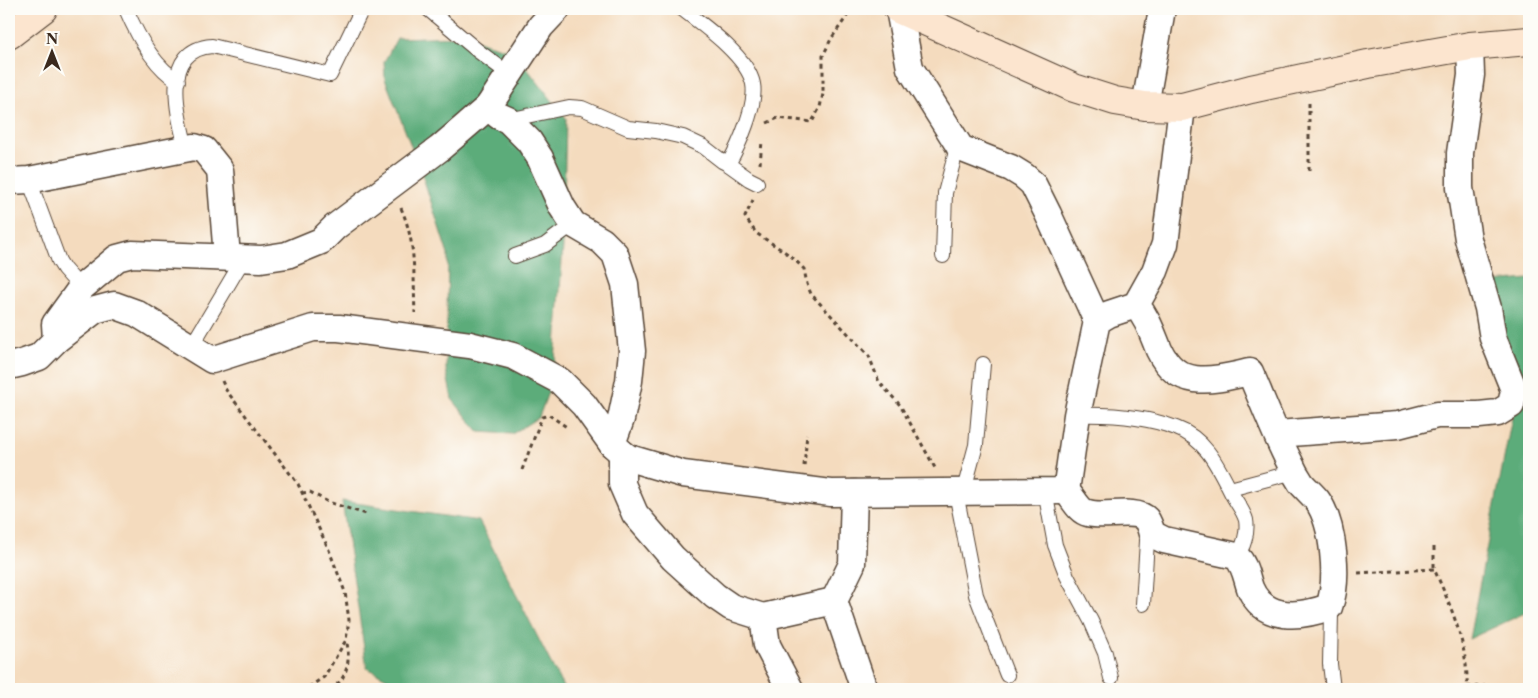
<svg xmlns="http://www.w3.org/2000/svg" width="1538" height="698" font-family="'Libre Caslon Text',serif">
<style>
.forest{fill:#5bac7a;stroke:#4b6b4c}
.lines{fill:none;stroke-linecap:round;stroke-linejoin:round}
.lane-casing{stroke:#574536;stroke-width:16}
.street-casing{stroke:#574536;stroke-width:29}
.secondary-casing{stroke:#574536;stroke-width:30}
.path{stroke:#574536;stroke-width:3;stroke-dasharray:4 4;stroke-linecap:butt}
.lane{stroke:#fff;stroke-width:14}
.street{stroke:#fff;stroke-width:26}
.secondary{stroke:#fce5cf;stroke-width:28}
</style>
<rect width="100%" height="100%" fill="#fdfcf7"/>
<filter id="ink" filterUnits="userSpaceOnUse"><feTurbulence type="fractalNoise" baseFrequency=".02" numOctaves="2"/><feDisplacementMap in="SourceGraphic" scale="10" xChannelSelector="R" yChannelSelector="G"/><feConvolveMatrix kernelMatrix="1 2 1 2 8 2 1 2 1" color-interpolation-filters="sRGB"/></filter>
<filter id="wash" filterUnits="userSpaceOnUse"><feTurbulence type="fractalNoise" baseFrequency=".0096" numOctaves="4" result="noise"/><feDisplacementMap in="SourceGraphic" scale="20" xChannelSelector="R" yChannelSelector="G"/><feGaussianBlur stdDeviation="1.12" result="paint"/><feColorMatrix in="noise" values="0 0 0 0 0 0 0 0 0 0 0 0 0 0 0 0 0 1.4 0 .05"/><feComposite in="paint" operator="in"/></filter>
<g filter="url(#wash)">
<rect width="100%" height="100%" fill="#f4dbbe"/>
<g class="forest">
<polygon points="462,36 514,52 566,118 563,246 554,376 539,417 512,434 479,432 452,399 446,370 448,255 422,174 385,79 384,62 397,38"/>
<polygon points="1529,279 1529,611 1469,639 1517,391 1493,282"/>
<polygon points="342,501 479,521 564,689 408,689 367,668"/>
</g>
</g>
<g filter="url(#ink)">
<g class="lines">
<defs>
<g id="lane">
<path d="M 126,9 C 137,35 153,66 178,81"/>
<polyline points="428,9 478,51 509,74"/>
<path d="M 682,9 C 703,25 748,57 753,84 C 757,104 739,146 728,164"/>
<polyline points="508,120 569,107 582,108 628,128 656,131 683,137 704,147 722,161 728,164 749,179 757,183"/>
<path d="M 186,148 C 178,115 160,50 212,46 L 330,75 L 362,9"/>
<polyline points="29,180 59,261 64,269 81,288"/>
<polyline points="515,256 545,245 573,224"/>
<polyline points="943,256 945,193 958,144"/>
<polyline points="191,347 244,258"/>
<path d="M 1077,415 C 1111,414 1144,416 1176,428 C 1207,439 1219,469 1233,496 C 1237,503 1244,512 1246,520 C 1248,532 1244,548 1236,556"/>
<polyline points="1230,489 1294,472"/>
<polyline points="1045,491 1055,545 1067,576 1091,621 1105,653 1111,678"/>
<polyline points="958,492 958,503 976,595 1007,675"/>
<polyline points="965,492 965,486 976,445 983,364"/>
<polyline points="1143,604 1147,541 1152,534"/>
<polyline points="1329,607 1331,613 1330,664 1333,689"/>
</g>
<g id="street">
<polyline points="899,9 910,68 958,144 960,148 1011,168 1024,176 1033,184 1048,214 1097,321"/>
<polyline points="1145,106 1162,9"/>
<polyline points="488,107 499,116 508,120 529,141 540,158 562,207 573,224 602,241 615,254 625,284 632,351 629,381 621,419 612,444"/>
<polyline points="9,181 29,180 194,147 204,150 220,170 227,257"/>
<polyline points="56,340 55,324 81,288 117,258 132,254 261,259 287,255 321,241 335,227 439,149 488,107 541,26 557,9"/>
<polyline points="9,366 22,363 39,357 56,340 95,310 114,305 136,313 212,360 313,328 339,328 470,345 513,356 560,381 584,405 612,444 622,453 629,458 683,474 831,493 1066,491 1077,415 1097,321 1109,314 1136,305 1155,271 1165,244 1182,107"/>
<polyline points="1277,434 1398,425 1437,415 1479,415 1498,413 1511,405 1514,390 1493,338 1488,308 1468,239 1460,188 1460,153 1471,75 1470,46"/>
<polyline points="622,453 622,484 635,514 673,558 715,596 731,607 763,617 767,645 790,689"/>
<path d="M 1066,491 C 1073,497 1078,511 1088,513 C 1102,518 1136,508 1146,519 C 1149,523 1151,530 1152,534 L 1164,540 L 1236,556 C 1245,565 1246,576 1250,588 C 1264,622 1301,617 1329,607 C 1339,580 1334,524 1317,500 C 1312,494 1306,489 1301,483 C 1297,477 1293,470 1290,463 C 1275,434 1263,402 1250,372 C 1214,380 1178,391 1159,350 C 1152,333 1148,319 1136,305"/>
<polyline points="834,601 852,564 854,493"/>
<polyline points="763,617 834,601 864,689"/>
</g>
<g id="secondary">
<polyline points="898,9 1074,88 1115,101 1145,106 1182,107 1251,89 1368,64 1470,46 1529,41"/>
<polyline points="9,35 43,9"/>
</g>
</defs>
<use href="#lane" class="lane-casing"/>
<use href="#street" class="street-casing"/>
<use href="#secondary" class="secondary-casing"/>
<g class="path">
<polyline points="767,123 778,118 812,122 820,107 823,94 823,56 831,39 852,9"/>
<polyline points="760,164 762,141"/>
<polyline points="1309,171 1309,101"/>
<polyline points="753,200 745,217 756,233 791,256 804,269 807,284 811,294 869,356 879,382 900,405 935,468"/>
<path d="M 401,208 C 417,245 413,274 415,313"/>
<polyline points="222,381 226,390 298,484 329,550 345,592 349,620 346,640 324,677 309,687 303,689"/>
<polyline points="804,466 807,434"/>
<polyline points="522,470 542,417 549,415 568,428"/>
<polyline points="302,493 310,492 328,502 369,515"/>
<polyline points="1434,547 1434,569"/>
<path d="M 1358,573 L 1434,569 C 1451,606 1469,648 1467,689"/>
<polyline points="1467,687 1529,684"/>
<path d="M 330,689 C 333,687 338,684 340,681 C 349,671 350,652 346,640"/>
</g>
<use href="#lane" class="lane"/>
<use href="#street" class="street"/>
<use href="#secondary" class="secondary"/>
</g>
</g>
<rect width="1538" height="698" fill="none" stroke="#fdfcf7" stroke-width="30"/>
<g transform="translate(52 52)" stroke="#fdfcf7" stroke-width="4" paint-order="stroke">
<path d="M0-4L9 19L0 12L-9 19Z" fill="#3b2a1e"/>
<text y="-8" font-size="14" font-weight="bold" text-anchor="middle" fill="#3b2a1e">N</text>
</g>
</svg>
